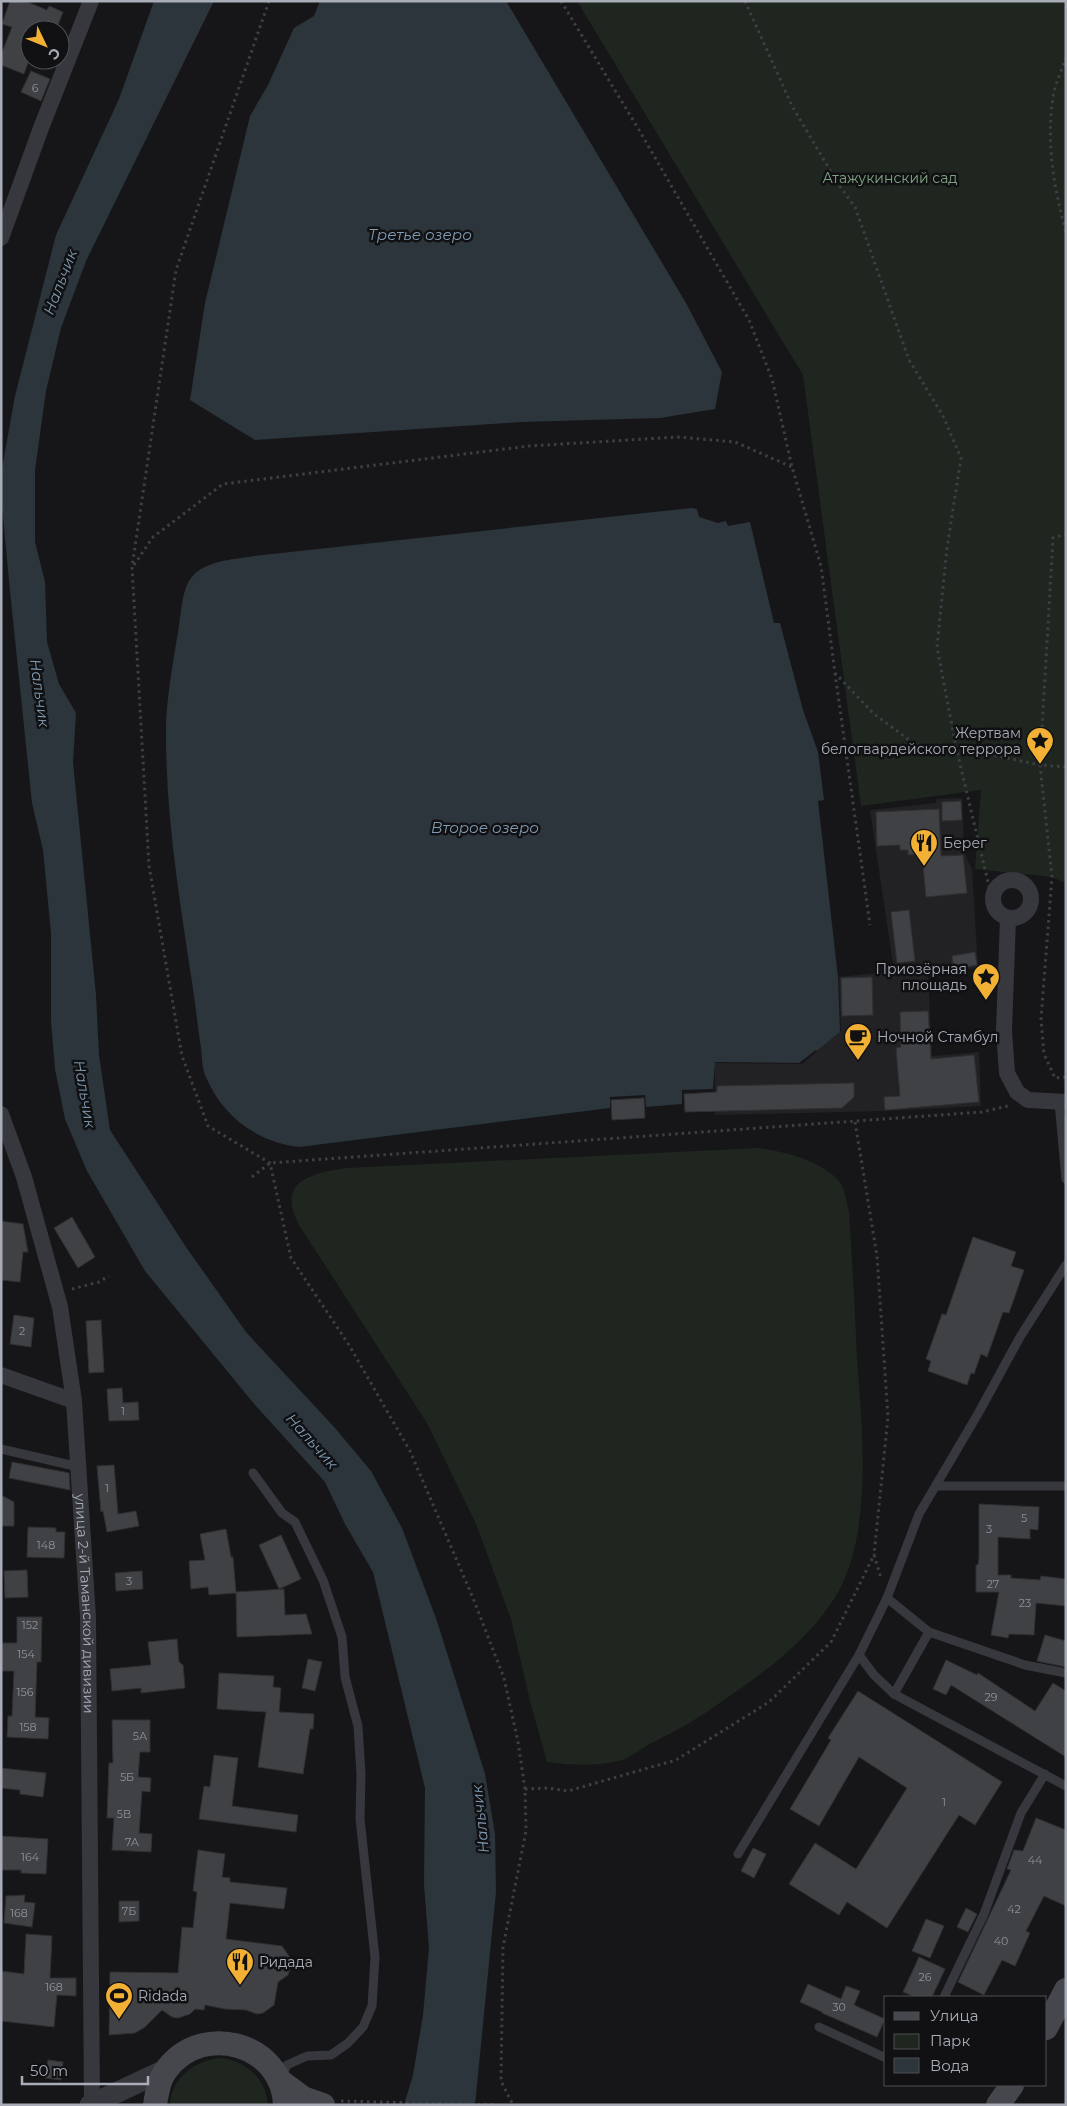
<svg xmlns="http://www.w3.org/2000/svg" width="1067" height="2106" font-family="Montserrat,sans-serif">
<style>
.built{fill:#222225}
.green{fill:#1e261f}
.water{fill:#2c353c}
.building{fill:#404145;stroke:#303034}
.lines{fill:none;stroke-linecap:round;stroke-linejoin:round}
.path{stroke:#3d3f44;stroke-width:3;stroke-dasharray:2.5 4;stroke-linecap:butt}
.service{stroke:#37383d;stroke-width:9}
.minor{stroke:#37383d;stroke-width:16}
.tertiary{stroke:#37383d;stroke-width:21}
.secondary{stroke:#45474d;stroke-width:24}
.labels{text-anchor:middle;dominant-baseline:central;stroke-width:5;stroke-linejoin:round;paint-order:stroke}
.number-label{font-size:11px;fill:#8e929b}
.park-label{font-size:14px;fill:#7fa381;stroke:#111113}
.poi-label{font-size:14px;fill:#a8adb8;stroke:#111113;text-anchor:start}
.street-label{font-size:14px;fill:#a8adb8;stroke:#111113}
.water-label{font-size:15px;font-style:italic;fill:#7f9bb3;stroke:#111113}
</style>
<rect width="100%" height="100%" fill="#161618"/>
<polygon class="built" points="962,798 964,852 972,869 978,968 928,974 932,1056 979,1052 981,1106 884,1111 715,1115 715,1063 802,1064 841,1031 839,977 894,971 870,810 936,803 936,799"/>
<g class="green">
<polygon points="577,1 1066,1 1066,883 1052,877 975,869 981,790 861,806 803,375"/>
<path d="M 758,1148 C 783,1151 822,1161 839,1181 C 845,1188 846,1202 849,1211 C 852,1260 855,1309 857,1358 C 862,1429 874,1537 834,1599 C 804,1645 758,1677 714,1707 C 693,1722 671,1733 648,1745 C 640,1750 631,1757 622,1760 C 598,1767 571,1765 547,1762 L 530,1701 L 511,1619 L 476,1524 L 427,1423 L 299,1225 C 276,1181 311,1173 347,1168 Z"/>
<path d="M 220,2058 C 246,2061 266,2078 268,2105 L 170,2105 C 171,2077 195,2061 220,2058 Z"/>
</g>
<g class="water">
<polygon points="154,1 214,1 86,261 61,328 46,391 35,470 35,542 45,582 47,642 59,684 76,713 73,762 96,995 99,1055 110,1130 186,1247 246,1332 335,1428 371,1471 402,1528 437,1621 485,1774 495,1834 496,1892 475,2105 404,2105 413,2075 423,2015 429,1948 424,1884 425,1788 373,1572 345,1524 325,1482 255,1405 145,1271 87,1171 65,1119 55,1069 51,1021 51,933 43,850 32,803 10,591 1,496 1,474 15,396 56,235 119,99"/>
<polygon points="320,1 506,1 686,303 722,372 715,409 660,418 522,422 255,440 190,400 205,303 250,116 268,85 294,28 314,16"/>
<path d="M 691,508 L 697,509 L 699,517 L 718,523 L 726,521 L 728,526 L 750,522 L 774,623 L 780,623 L 803,710 L 818,752 L 824,800 L 818,801 L 838,977 L 840,1032 L 817,1051 L 816,1050 L 799,1063 L 715,1062 L 713,1089 L 682,1090 L 682,1104 L 646,1107 L 645,1095 L 610,1097 L 610,1108 L 299,1147 C 255,1141 222,1116 205,1075 C 202,1067 202,1057 201,1048 C 198,1029 196,1009 193,989 C 180,902 165,814 166,726 C 167,695 173,663 178,632 C 181,616 181,595 189,581 C 202,560 232,560 254,556 Z"/>
</g>
<g class="building">
<polygon points="10,1 25,1 47,10 49,6 63,12 56,30 30,30 30,57 24,74 1,65 1,55 12,27 2,24"/>
<polygon points="31,71 50,79 41,101 21,92"/>
<polygon points="961,801 962,820 942,821 942,802"/>
<polygon points="939,809 941,856 963,855 967,893 926,897 922,854 908,855 908,850 900,850 900,845 877,846 876,812"/>
<polygon points="909,910 915,961 897,963 891,912"/>
<polygon points="975,952 977,965 954,969 952,956"/>
<polygon points="872,977 873,1015 842,1016 841,978"/>
<polygon points="928,1011 931,1059 974,1055 979,1102 885,1110 884,1097 900,1096 896,1048 901,1047 900,1012"/>
<polygon points="854,1083 854,1097 842,1108 685,1112 684,1094 717,1092 717,1086"/>
<polygon points="644,1098 645,1118 612,1120 611,1100"/>
<polygon points="72,1217 95,1257 78,1268 54,1228"/>
<polygon points="1,1221 23,1224 28,1252 23,1252 20,1282 1,1280"/>
<polygon points="973,1237 1016,1252 1011,1266 1024,1270 1009,1313 1003,1312 987,1357 981,1354 974,1374 971,1373 967,1385 928,1371 931,1361 926,1359 942,1314 946,1315"/>
<polygon points="14,1315 34,1318 31,1347 10,1344"/>
<polygon points="101,1320 104,1372 89,1373 86,1321"/>
<polygon points="122,1388 123,1403 138,1402 139,1420 109,1421 107,1389"/>
<polygon points="12,1462 69,1473 70,1490 9,1478"/>
<polygon points="114,1465 118,1514 136,1511 139,1526 107,1532 103,1511 101,1512 97,1466"/>
<polygon points="1,1495 14,1502 14,1526 1,1526"/>
<polygon points="979,1504 1039,1507 1038,1530 1030,1529 1030,1539 998,1537 998,1575 1011,1575 1011,1578 1040,1580 1041,1576 1066,1579 1066,1606 1036,1603 1034,1635 1009,1634 1008,1638 991,1635 999,1592 976,1592 976,1565 978,1565 979,1557"/>
<polygon points="28,1527 56,1528 56,1532 65,1532 64,1558 27,1557"/>
<polygon points="226,1529 231,1557 233,1557 236,1592 284,1589 285,1615 306,1614 312,1634 237,1637 236,1593 209,1595 208,1587 191,1589 189,1561 205,1560 200,1534"/>
<polygon points="281,1535 301,1579 279,1589 259,1545"/>
<polygon points="27,1570 28,1597 5,1598 4,1571"/>
<polygon points="142,1571 143,1589 116,1591 115,1573"/>
<polygon points="17,1617 42,1617 41,1662 37,1662 35,1717 49,1718 48,1739 7,1737 8,1716 12,1716 14,1671 1,1671 1,1643 17,1643"/>
<polygon points="1045,1635 1066,1641 1066,1667 1037,1661"/>
<polygon points="177,1639 179,1662 183,1665 185,1688 141,1693 141,1688 112,1691 110,1669 151,1665 148,1642"/>
<polygon points="308,1659 322,1662 315,1691 302,1688"/>
<polygon points="946,1660 977,1675 978,1673 1035,1711 1053,1683 1066,1691 1066,1757 951,1685 946,1695 933,1689"/>
<polygon points="219,1673 274,1676 273,1687 281,1688 279,1712 314,1714 313,1729 310,1729 303,1774 258,1767 266,1712 217,1709"/>
<polygon points="858,1691 1002,1782 975,1825 959,1815 887,1928 847,1902 839,1915 789,1884 815,1843 856,1869 907,1788 859,1757 819,1826 790,1809 831,1740 828,1738"/>
<polygon points="112,1720 150,1720 150,1752 140,1752 138,1777 151,1778 150,1792 142,1791 139,1833 152,1834 151,1852 112,1850 114,1818 107,1818 109,1763 113,1763"/>
<polygon points="214,1755 238,1758 232,1806 298,1815 296,1832 199,1819 204,1786 210,1787"/>
<polygon points="1,1768 46,1773 43,1797 20,1794 20,1790 1,1788"/>
<polygon points="1036,1818 1066,1830 1066,1906 1044,1896 1026,1931 1030,1933 1015,1966 1002,1960 984,1995 958,1982 1011,1870 1007,1869 1014,1850 1023,1851"/>
<polygon points="1,1836 48,1839 46,1874 21,1873 21,1870 1,1870"/>
<polygon points="753,1848 766,1854 754,1878 741,1871"/>
<polygon points="198,1850 225,1854 222,1877 230,1878 230,1882 287,1888 284,1909 230,1903 226,1939 282,1946 289,1956 290,1969 288,1975 278,1982 274,2005 263,2013 257,2014 246,2010 225,2009 205,2005 204,2010 195,2009 190,2014 178,2018 172,2017 162,2010 145,2027 135,2033 109,2035 110,1972 178,1973 182,1927 193,1928 197,1892 193,1891"/>
<polygon points="25,1895 24,1902 35,1903 32,1927 4,1923 6,1896"/>
<polygon points="119,1901 139,1901 139,1921 119,1922"/>
<polygon points="966,1908 977,1914 968,1932 957,1927"/>
<polygon points="926,1919 944,1926 930,1958 912,1951"/>
<polygon points="26,1934 52,1936 50,1978 76,1978 76,1996 57,1995 54,2027 1,2021 1,1971 24,1974"/>
<polygon points="919,1957 945,1969 932,1997 915,1997 903,1992"/>
<polygon points="808,1984 841,1999 846,1986 860,1991 854,2005 885,2019 877,2037 822,2013 822,2012 800,2002"/>
<polygon points="48,2060 63,2062 61,2080 45,2078"/>
</g>
<g class="lines">
<g class="path">
<polyline points="269,1 176,270 132,567 149,866 182,1056 208,1126 270,1163 291,1258 349,1345 410,1451 473,1598 504,1678 518,1742 525,1789 526,1831 503,1947 501,2081 513,2105"/>
<polyline points="561,1 639,130 749,320 772,379 792,467 821,566 835,673 874,714 916,745 956,747 1040,765 1053,538 1066,534"/>
<polyline points="745,1 792,106 837,182 855,207 909,360 943,416 961,458 947,548 937,647 956,747 993,903"/>
<path d="M 1066,57 C 1062,70 1055,84 1053,97 C 1046,146 1054,186 1066,233"/>
<polyline points="134,565 153,537 223,484 529,446 678,437 735,442 792,467"/>
<polyline points="835,673 870,925"/>
<polyline points="1066,767 1040,765 1052,877 1041,1019 1044,1054 1055,1078 1066,1077"/>
<polyline points="855,1122 877,1256 888,1417 874,1555"/>
<polyline points="252,1177 270,1163 982,1112 1008,1106"/>
<polyline points="72,1289 99,1282 109,1276"/>
<polyline points="525,1789 548,1788 568,1791 676,1760 769,1702 831,1642 874,1555 881,1578"/>
<polyline points="341,2101 498,2105"/>
</g>
<g class="service">
<polyline points="1059,1102 1066,1179"/>
<polyline points="1066,1265 1020,1337 979,1412 919,1514 887,1598 859,1655 874,1675 894,1694 1066,1786"/>
<polyline points="1,1449 79,1467"/>
<polyline points="253,1473 282,1513 295,1522 323,1580 342,1637 345,1677 358,1726 361,1774 360,1819 375,1957 372,2006 363,2027 348,2043 331,2055 307,2056 287,2065 281,2078"/>
<polyline points="936,1486 1066,1486"/>
<polyline points="887,1598 929,1632 1025,1665 1066,1673"/>
<polyline points="894,1694 929,1632"/>
<polyline points="738,1854 859,1655"/>
<polyline points="944,1997 984,1914 1021,1813 1045,1774"/>
<polyline points="819,2027 886,2058"/>
</g>
<g class="minor">
<polyline points="1,238 41,128 91,1"/>
<circle cx="1012" cy="899" r="19"/>
<polyline points="1008,918 1004,1030 1007,1073 1017,1092 1028,1100 1066,1102"/>
<path id="s1" d="M 1,1114 L 24,1177 L 60,1307 L 74,1401 L 88,1617 L 92,2103"/>
<polyline points="1,1375 74,1401"/>
</g>
<polyline class="tertiary" points="90,2105 167,2069"/>
<g class="secondary">
<polyline points="1046,2028 1066,1990"/>
<polyline points="280,2081 303,2098 323,2105"/>
<path d="M 155,2105 C 157,2092 159,2079 167,2069 C 203,2021 283,2044 285,2105"/>
<polyline points="998,2105 1012,2085"/>
</g>
</g>
<defs>
<symbol id="sight-pin" viewBox="-11 -11 22 30"><path d="M0 17L-7.5 6A9.5 9.5 0 1 1 7.5 6Z" fill="#f2b134" stroke="#111113"/><path d="M0-6L1.8-2.2L6-1.7L2.9 1.2L3.7 5.4L0 3.3L-3.7 5.4L-2.9 1.2L-6-1.7L-1.8-2.2Z" fill="#111"/></symbol>
<symbol id="restaurant-pin" viewBox="-11 -11 22 30"><path d="M0 17L-7.5 6A9.5 9.5 0 1 1 7.5 6Z" fill="#f2b134" stroke="#111113"/><path d="M-5-6h1v4h1v-4h1v4h1v-4h1v5L-1.5 .5V6h-2V.5L-5-1ZM5-6V6H3V1.5H1.5Q1.5-4 5-6Z" fill="#111"/></symbol>
<symbol id="cafe-pin" viewBox="-11 -11 22 30"><path d="M0 17L-7.5 6A9.5 9.5 0 1 1 7.5 6Z" fill="#f2b134" stroke="#111113"/><path d="M-5.5-4.5H6V0H3Q3 3.5 0 3.5H-2.5Q-5.5 3.5-5.5 0ZM3-3.2v2h1.7v-2ZM-6 4.5H4V6H-6Z" fill="#111"/></symbol>
<symbol id="stadium-pin" viewBox="-11 -11 22 30"><path d="M0 17L-7.5 6A9.5 9.5 0 1 1 7.5 6Z" fill="#f2b134" stroke="#111113"/><path d="M0-5a6.5 5 0 1 0 0 10a6.5 5 0 1 0 0-10ZM-3.5-1.8h7v3.6h-7Z" fill="#111"/></symbol>
</defs>
<g fill-rule="evenodd">
<use href="#sight-pin" x="1024" y="725" width="32" height="43"/>
<use href="#restaurant-pin" x="908" y="827" width="32" height="43"/>
<use href="#sight-pin" x="970" y="961" width="32" height="43"/>
<use href="#cafe-pin" x="842" y="1021" width="32" height="43"/>
<use href="#restaurant-pin" x="224" y="1946" width="32" height="43"/>
<use href="#stadium-pin" x="103" y="1980" width="32" height="43"/>
</g>
<g class="labels">
<g class="number-label">
<text x="35" y="88">6</text>
<text x="22" y="1331">2</text>
<text x="123" y="1411">1</text>
<text x="107" y="1488">1</text>
<text x="1024" y="1518">5</text>
<text x="989" y="1529">3</text>
<text x="46" y="1545">148</text>
<text x="129" y="1581">3</text>
<text x="993" y="1584">27</text>
<text x="1025" y="1603">23</text>
<text x="30" y="1625">152</text>
<text x="26" y="1654">154</text>
<text x="25" y="1692">156</text>
<text x="991" y="1697">29</text>
<text x="28" y="1727">158</text>
<text x="140" y="1736">5А</text>
<text x="127" y="1777">5Б</text>
<text x="944" y="1802">1</text>
<text x="124" y="1814">5В</text>
<text x="132" y="1842">7А</text>
<text x="30" y="1857">164</text>
<text x="1035" y="1860">44</text>
<text x="1014" y="1909">42</text>
<text x="129" y="1911">7Б</text>
<text x="19" y="1913">168</text>
<text x="1001" y="1941">40</text>
<text x="925" y="1977">26</text>
<text x="54" y="1987">168</text>
<text x="839" y="2007">30</text>
</g>
<g class="park-label">
<text x="890" y="178">Атажукинский сад</text>
</g>
<g class="poi-label">
<text x="1021" y="733" text-anchor="end">Жертвам<tspan x="1021" dy="16">белогвардейского террора</tspan></text>
<text x="943" y="843">Берег</text>
<text x="967" y="969" text-anchor="end">Приозёрная<tspan x="967" dy="16">площадь</tspan></text>
<text x="877" y="1037">Ночной Стамбул</text>
<text x="259" y="1962">Ридада</text>
<text x="138" y="1996">Ridada</text>
</g>
<g class="street-label">
<text stroke="none"><textPath href="#s1" startOffset="500">улица 2-й Таманской дивизии</textPath></text>
</g>
<g class="water-label">
<text x="420" y="234">Третье озеро</text>
<text transform="translate(60 282) rotate(-69)">Нальчик</text>
<text transform="translate(40 693) rotate(82)">Нальчик</text>
<text x="485" y="827">Второе озеро</text>
<text transform="translate(85 1094) rotate(80)">Нальчик</text>
<text transform="translate(312 1441) rotate(48)">Нальчик</text>
<text transform="translate(480 1819) rotate(-96)">Нальчик</text>
</g>
</g>
<rect width="1067" height="2106" fill="none" stroke="#a8adb8" stroke-width="5"/>
<rect x="884" y="1996" width="162" height="90" fill="#111113" stroke="#4d4f55"/>
<rect x="894" y="2012" width="25" height="8" fill="#45474d" stroke="#4d4f55"/>
<text x="930" y="2021" font-size="15" fill="#a8adb8">Улица</text>
<rect x="894" y="2034" width="25" height="15" fill="#1e261f" stroke="#4d4f55"/>
<text x="930" y="2046" font-size="15" fill="#a8adb8">Парк</text>
<rect x="894" y="2058" width="25" height="15" fill="#2c353c" stroke="#4d4f55"/>
<text x="930" y="2071" font-size="15" fill="#a8adb8">Вода</text>
<g transform="translate(45 45) rotate(133)"><circle r="24" fill="#111113" stroke="#4d4f55"/>
<path d="M0-4L9 19L0 12L-9 19Z" fill="#f2b134"/>
<text y="-8" font-size="14" font-weight="bold" text-anchor="middle" fill="#a8adb8">С</text>
</g>
<path d="M22 2076v8h126v-8" fill="none" stroke="#a8adb8" stroke-width="2.5"/>
<text x="30" y="2076" font-size="15" fill="#a8adb8" stroke="#111113" stroke-width="4" paint-order="stroke">50 m</text>
</svg>
